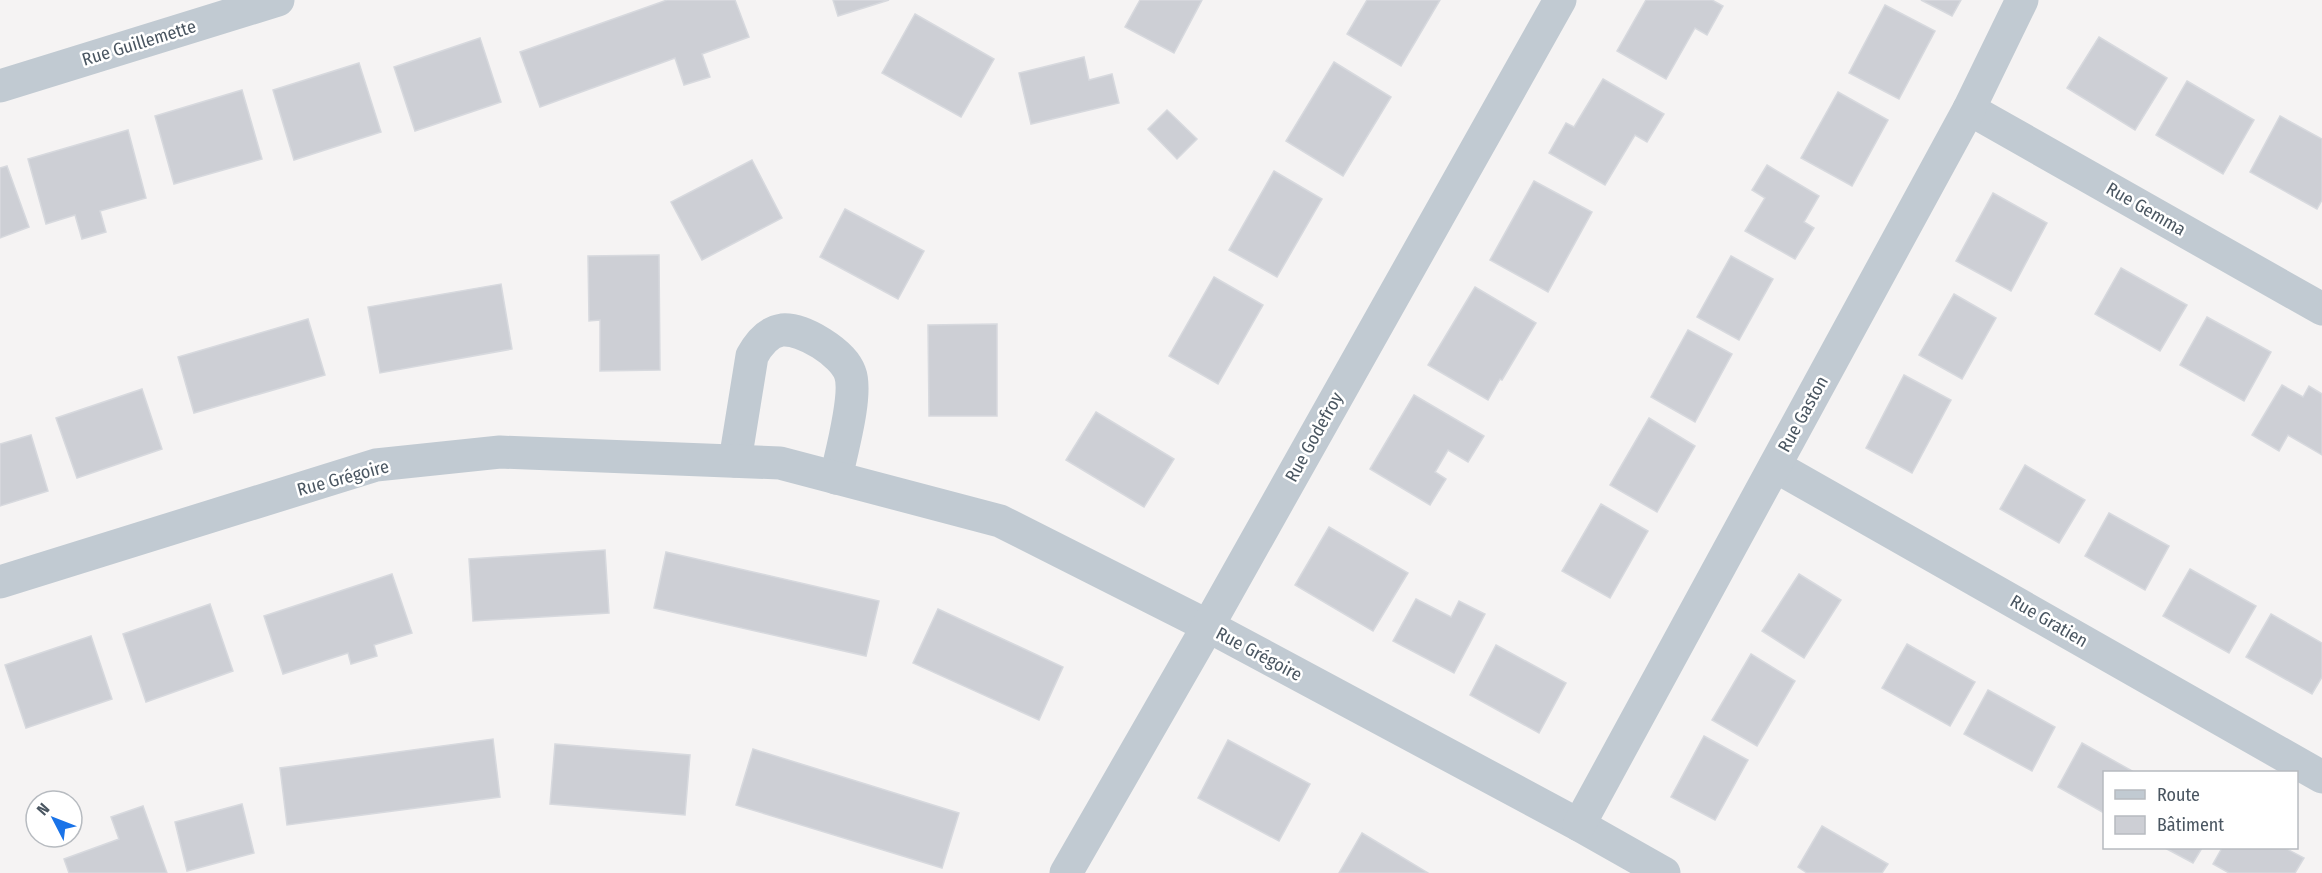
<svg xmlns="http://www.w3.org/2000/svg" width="2322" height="873" font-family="'Fira Sans Condensed',sans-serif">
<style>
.building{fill:#cdcfd5;stroke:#d7d9de;stroke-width:1.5}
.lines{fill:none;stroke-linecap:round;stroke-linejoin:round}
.minor{stroke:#c1cad2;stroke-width:33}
.labels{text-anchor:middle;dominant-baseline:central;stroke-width:5;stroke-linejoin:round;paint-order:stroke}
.street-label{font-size:18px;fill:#4a5661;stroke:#fff}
</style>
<rect width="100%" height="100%" fill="#f5f3f3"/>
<g class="building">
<polygon points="667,0 735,0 749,37 702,54 710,77 684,85 675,58 540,107 520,52"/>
<polygon points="833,0 889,0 838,16"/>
<polygon points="1140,0 1202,0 1174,53 1125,27"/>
<polygon points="1367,0 1440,0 1401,66 1347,34"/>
<polygon points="1646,0 1712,0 1723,6 1707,35 1695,28 1666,79 1617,51"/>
<polygon points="1921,0 1961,0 1952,16"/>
<polygon points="1885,5 1935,31 1899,99 1849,73"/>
<polygon points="915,14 994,59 961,117 882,73"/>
<polygon points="2099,37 2167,78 2135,130 2067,88"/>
<polygon points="480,38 501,102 415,131 394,67"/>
<polygon points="1084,57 1089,80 1112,74 1119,103 1031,124 1019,73"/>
<polygon points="1334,62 1391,97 1343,176 1286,141"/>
<polygon points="359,63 381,132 294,160 273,90"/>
<polygon points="1603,79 1664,114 1647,142 1635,135 1605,185 1549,153 1566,123 1574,127"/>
<polygon points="2187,81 2254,120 2223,174 2156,135"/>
<polygon points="242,90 262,159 174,184 155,116"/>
<polygon points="1838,92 1888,120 1852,186 1801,158"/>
<polygon points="1167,110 1197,139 1177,159 1148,129"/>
<polygon points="2280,116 2322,139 2322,200 2317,209 2250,172"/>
<polygon points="128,130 146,198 100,211 106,232 82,239 75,215 46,224 28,159"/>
<polygon points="752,160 782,218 702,260 671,202"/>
<polygon points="1767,165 1819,196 1804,222 1814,228 1795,259 1745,231 1765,198 1752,190"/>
<polygon points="7,166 29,227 0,238 0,168"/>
<polygon points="1274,171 1322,199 1277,277 1229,250"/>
<polygon points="1534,181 1592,212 1548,292 1490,260"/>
<polygon points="1993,193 2047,223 2011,291 1956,261"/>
<polygon points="845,209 924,251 898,299 820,257"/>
<polygon points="659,255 660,370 600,371 600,320 589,321 588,256"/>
<polygon points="1731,256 1773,279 1739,340 1697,317"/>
<polygon points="2121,268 2187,305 2160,351 2095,314"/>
<polygon points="1214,277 1263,305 1218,384 1169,356"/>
<polygon points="501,284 512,349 380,373 368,307"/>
<polygon points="1475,287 1536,323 1502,380 1500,379 1488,400 1428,365"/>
<polygon points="1954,294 1996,318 1962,379 1919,355"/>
<polygon points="2207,317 2271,352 2244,401 2180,365"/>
<polygon points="308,319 325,375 194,413 178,357"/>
<polygon points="997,324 997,416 929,416 928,325"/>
<polygon points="1688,330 1732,354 1695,422 1651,397"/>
<polygon points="1904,375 1951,400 1912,473 1866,448"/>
<polygon points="2282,385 2303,397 2309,386 2322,394 2322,455 2288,435 2279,451 2252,435"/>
<polygon points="142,389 162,449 77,478 56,418"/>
<polygon points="1414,395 1484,436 1468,462 1448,450 1435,472 1446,479 1430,505 1370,469"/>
<polygon points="1096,412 1174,459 1144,507 1066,460"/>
<polygon points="1649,418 1695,446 1657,512 1610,485"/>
<polygon points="31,435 48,491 0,506 0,444"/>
<polygon points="2025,465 2085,500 2059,543 2000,509"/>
<polygon points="1601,504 1648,531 1610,598 1562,571"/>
<polygon points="2109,513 2169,546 2145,590 2085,556"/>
<polygon points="1329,527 1408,573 1373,631 1295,585"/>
<polygon points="605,550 609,613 473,621 469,559"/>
<polygon points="666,552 879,601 866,656 654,608"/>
<polygon points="2190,569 2256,606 2229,653 2163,616"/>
<polygon points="392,574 412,633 374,645 377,656 351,664 348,653 283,674 264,616"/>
<polygon points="1799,574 1841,600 1804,658 1762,631"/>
<polygon points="1416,599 1451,617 1459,601 1485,614 1454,673 1393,641"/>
<polygon points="210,604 233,671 146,702 123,634"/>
<polygon points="938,609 1063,667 1039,720 913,663"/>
<polygon points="2271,614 2322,643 2322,677 2312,694 2246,657"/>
<polygon points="91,636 112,699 26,728 5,665"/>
<polygon points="1907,644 1975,682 1950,726 1882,688"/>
<polygon points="1496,645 1566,683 1539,733 1470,695"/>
<polygon points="1751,654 1795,681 1757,746 1712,720"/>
<polygon points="1988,690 2055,727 2032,771 1964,734"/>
<polygon points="1704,736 1748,760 1715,820 1671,797"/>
<polygon points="493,739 500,797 287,825 280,768"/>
<polygon points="1228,740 1310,784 1279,841 1198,798"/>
<polygon points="2082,743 2134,772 2104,772 2104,813 2058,787"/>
<polygon points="555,744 690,755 685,815 550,804"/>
<polygon points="753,749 959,813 942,868 736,805"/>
<polygon points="242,804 254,853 187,871 175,822"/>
<polygon points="143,806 167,873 69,873 64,859 119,839 111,817"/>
<polygon points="1822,826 1888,864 1882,873 1807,873 1798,867"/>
<polygon points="1362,833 1428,873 1339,873"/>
<polygon points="2165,848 2202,848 2193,863"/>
<polygon points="2222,848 2285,848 2304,858 2295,873 2229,873 2213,864"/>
</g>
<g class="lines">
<g class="minor">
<polyline points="0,86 278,0"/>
<polyline points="1969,109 2322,309"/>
<path d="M 735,461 L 752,356 C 758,345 768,332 782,330 C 803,328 843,353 850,373 C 858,394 841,453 836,478"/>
<polyline points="1775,466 2322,777"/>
<polyline points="0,582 376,465 500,452 780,463 1000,521 1208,626 1579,825 1664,873"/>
<polyline points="1579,825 1969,109 2022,0"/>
<polyline points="1066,873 1208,626 1560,0"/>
</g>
</g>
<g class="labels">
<g class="street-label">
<text transform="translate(139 43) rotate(-17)">Rue Guillemette</text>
<text transform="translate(2146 209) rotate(30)">Rue Gemma</text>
<text transform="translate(1803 414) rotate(-61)">Rue Gaston</text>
<text transform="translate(1314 437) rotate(-61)">Rue Godefroy</text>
<text transform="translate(343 478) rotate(-15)">Rue Grégoire</text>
<text transform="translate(2049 621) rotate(30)">Rue Gratien</text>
<text transform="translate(1259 654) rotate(28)">Rue Grégoire</text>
</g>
</g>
<rect x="2103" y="771" width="195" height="78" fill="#ffffff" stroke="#b7bbc0" stroke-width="1.5"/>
<rect x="2115" y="790" width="30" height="9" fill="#c1cad2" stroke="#b7bbc0" stroke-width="1.5"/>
<text x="2157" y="801" font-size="18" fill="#4a5661">Route</text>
<rect x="2115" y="816" width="30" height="18" fill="#cdcfd5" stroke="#b7bbc0" stroke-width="1.5"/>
<text x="2157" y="831" font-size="18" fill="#4a5661">Bâtiment</text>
<g transform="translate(54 819) rotate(312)"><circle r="28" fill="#ffffff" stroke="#b7bbc0" stroke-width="1.5"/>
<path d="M0-4.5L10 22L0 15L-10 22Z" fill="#1a73e8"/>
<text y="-9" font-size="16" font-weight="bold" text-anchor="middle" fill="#4a5661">N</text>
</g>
</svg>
